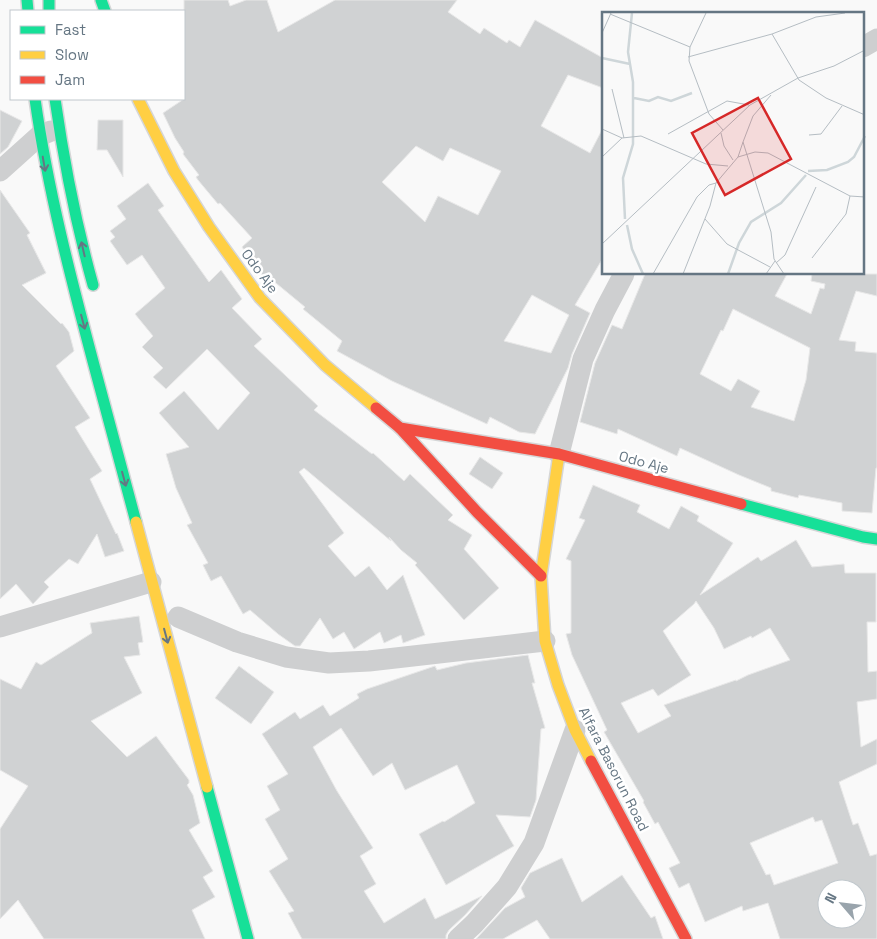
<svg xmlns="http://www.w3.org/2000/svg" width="877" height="939" font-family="'Space Grotesk',sans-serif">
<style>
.building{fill:#d0d2d3;stroke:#e8e8e8;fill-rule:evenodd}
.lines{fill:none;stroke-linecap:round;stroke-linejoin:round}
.fast-casing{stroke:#d5d6d7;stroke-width:14}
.slow-casing{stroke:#d5d6d7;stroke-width:14}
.jam-casing{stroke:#d5d6d7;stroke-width:14}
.street{stroke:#cecfd0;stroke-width:21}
.fast{stroke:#16e098;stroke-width:11}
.slow{stroke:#ffcf43;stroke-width:11}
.jam{stroke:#f24e42;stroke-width:11}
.oneway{stroke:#657683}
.labels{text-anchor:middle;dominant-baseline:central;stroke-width:5;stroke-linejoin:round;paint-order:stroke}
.street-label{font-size:14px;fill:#657683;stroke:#fff}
.inset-river{fill:none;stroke:#ced6d9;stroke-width:2.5}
.inset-road{fill:none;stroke:#b5bdc3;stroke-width:1}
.view{fill:#d62828;fill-opacity:0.15;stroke:#d62828;stroke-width:2.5}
.inset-edge{fill:none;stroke:#657683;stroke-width:2.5}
</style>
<rect width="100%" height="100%" fill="#f9f9f9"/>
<g class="building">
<path d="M 184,0 L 228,0 L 230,6 L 246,0 L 267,0 L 278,32 L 335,0 L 457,0 L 448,12 L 480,34 L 484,28 L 507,43 L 509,40 L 520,47 L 535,20 L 603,58 L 603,88 L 568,75 L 541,126 L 590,153 L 603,128 L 603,258 L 575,305 L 590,313 L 572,354 L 568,368 L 535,434 L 519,432 L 490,417 L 487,424 L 392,381 L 337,351 L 342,341 L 303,309 L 305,307 L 265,274 L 263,276 L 242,247 L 252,238 L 220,203 L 218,204 L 198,180 L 196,177 L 199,175 L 183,154 L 184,152 L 175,138 L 163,113 L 184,99 ZM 416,146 L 443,161 L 450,148 L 501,171 L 478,215 L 438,196 L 425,222 L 382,182 ZM 532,295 L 569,315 L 551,353 L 504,341 Z"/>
<polygon points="0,110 22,121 8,147 0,154"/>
<polygon points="98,120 123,120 123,177 107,150 97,150"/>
<polygon points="148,183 164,206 158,210 209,282 221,270 242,299 232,308 262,339 254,346 318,406 314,410 372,454 373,453 404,481 410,474 453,515 448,520 472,535 464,549 499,588 464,620 415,565 417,563 401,550 389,537 391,541 304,468 299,472 344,533 328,546 355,577 369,566 387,590 403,575 425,635 403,643 401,635 384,643 380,632 354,649 344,632 333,639 320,618 300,646 295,646 278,634 250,610 243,614 221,576 211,581 203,565 208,563 187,525 192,523 176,488 166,454 189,447 159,413 184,391 218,430 250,393 207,349 166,389 153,377 163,368 142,347 153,336 135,314 165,288 142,255 127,265 110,241 115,237 110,231 126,219 117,206"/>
<polygon points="0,190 30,233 27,235 46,273 22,285 61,324 62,323 69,332 74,351 56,366 90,418 75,427 102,471 90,479 116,534 117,533 124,551 105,557 97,534 78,564 69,559 44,582 49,587 33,604 16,584 0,599"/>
<path d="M 645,274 L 787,274 L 775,296 L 811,314 L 820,288 L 824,289 L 825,284 L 811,281 L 812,274 L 877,274 L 877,296 L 856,291 L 839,340 L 856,342 L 855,351 L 877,353 L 877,468 L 876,468 L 872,513 L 842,511 L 842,503 L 799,495 L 798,498 L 771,491 L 771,488 L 739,475 L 680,448 L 677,456 L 618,429 L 617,434 L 580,422 L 595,363 L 612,325 L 622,329 ZM 733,309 L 810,348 L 806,380 L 794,421 L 751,407 L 760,391 L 738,379 L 731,391 L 700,374 L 721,330 L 723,331 Z"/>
<polygon points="480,457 503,473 492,489 469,474"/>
<path d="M 593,485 L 640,505 L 637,512 L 669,529 L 681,506 L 699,516 L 697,521 L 733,543 L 700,595 L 758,557 L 761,561 L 796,540 L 812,567 L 844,564 L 845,573 L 876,573 L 876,622 L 867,622 L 868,672 L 877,671 L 877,699 L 857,702 L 861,747 L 877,739 L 877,764 L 839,782 L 853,825 L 858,823 L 870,856 L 877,854 L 877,939 L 780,939 L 768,903 L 743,911 L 742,906 L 705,922 L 689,883 L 679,888 L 669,868 L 680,863 L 658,822 L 655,824 L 643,802 L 644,801 L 604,732 L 607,730 L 572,655 L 566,634 L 571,633 L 571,561 L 566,559 L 585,520 L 579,518 ZM 696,601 L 714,628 L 724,649 L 751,636 L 752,638 L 770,628 L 790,660 L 748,675 L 736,681 L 736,680 L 664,705 L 671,716 L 638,733 L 621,703 L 653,689 L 658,696 L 691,675 L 663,631 L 694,604 ZM 813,817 L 815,822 L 822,820 L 838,863 L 774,885 L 770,874 L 766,875 L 750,843 ZM 827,889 L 857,889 L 857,919 L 827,919 Z"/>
<polygon points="139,616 143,642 138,643 140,655 124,657 142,693 91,721 127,757 156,736 189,780 189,783 187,785 193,795 200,823 189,830 213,871 203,877 215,897 192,910 205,939 44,939 18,900 0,919 0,829 28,786 0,770 0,679 21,689 36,662 41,665 92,633 90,623"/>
<polygon points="528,655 535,683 532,683 545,728 541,729 536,800 530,817 496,815 514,846 446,885 419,834 443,821 444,822 475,803 457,765 405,790 392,763 373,776 341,728 313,747 337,791 373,848 360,856 376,884 364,891 384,923 425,898 435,919 482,896 465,915 449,930 446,935 446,939 302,939 288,913 294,911 269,871 288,859 265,819 280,810 267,786 288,774 262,734 295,712 300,719 323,705 330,716 359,698 357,694 367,689 435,666 437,670 466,663"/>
<polygon points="239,666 274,692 251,724 215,698"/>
<polygon points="562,858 582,902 622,875 651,918 655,916 663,939 550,939 537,920 503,939 476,939 505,908 525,897 521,888 530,873"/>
</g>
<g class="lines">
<defs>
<g id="fast">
<polyline points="27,0 28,11"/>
<polyline points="49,0 49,11"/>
<polyline points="101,0 105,11"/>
<path d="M 35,99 C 48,191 71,279 95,369 C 109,420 122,471 136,522"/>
<path d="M 55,99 C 64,162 76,224 93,285"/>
<polyline points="741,504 863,537 877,539"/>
<polyline points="207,787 248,939"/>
</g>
<g id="slow">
<polyline points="138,99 174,171 209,227 260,298 325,365 376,408"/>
<polyline points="559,454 541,576 545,641 558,685 575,730 591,761"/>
<polyline points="136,522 207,787"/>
</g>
<g id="jam">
<polyline points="376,408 400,428 559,454 741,504"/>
<polyline points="400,428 477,512 541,576"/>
<polyline points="591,761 686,939"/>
</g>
</defs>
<use href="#fast" class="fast-casing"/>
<use href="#slow" class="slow-casing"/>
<use href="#jam" class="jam-casing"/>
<g class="street">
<polyline points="863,47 877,39"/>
<polyline points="0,171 39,136 51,131"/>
<polyline points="559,454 583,359 605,310 624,274"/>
<polyline points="178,617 237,642 286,657 329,663 369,661 545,641"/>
<polyline points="0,627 151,582"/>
<polyline points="458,939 474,924 507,887 534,843 575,730"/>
</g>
<use href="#fast" class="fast"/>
<use href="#slow" class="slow"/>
<use href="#jam" class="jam"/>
</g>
<defs><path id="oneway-shaft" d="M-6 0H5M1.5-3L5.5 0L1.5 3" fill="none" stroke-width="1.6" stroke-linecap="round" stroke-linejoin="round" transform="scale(1.25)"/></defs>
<g class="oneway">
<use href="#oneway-shaft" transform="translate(44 164) rotate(80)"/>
<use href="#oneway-shaft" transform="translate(83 249) rotate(-103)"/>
<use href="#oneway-shaft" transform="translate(83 322) rotate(75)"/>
<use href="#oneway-shaft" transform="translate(124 479) rotate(75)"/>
<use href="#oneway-shaft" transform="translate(166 636) rotate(75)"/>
</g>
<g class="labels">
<g class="street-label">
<text transform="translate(260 271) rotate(53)">Odo Aje</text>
<text transform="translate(644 462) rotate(15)">Odo Aje</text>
<text transform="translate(614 769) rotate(63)">Alfara Basorun Road</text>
</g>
</g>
<g transform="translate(602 12)">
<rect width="262" height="262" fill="#f9f9f9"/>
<path class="inset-river" d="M 0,46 L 28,52M 32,86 L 47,89 L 56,85 L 69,89 L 90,81M 206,159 L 225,158 L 246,150 L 252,145 L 263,124M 23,207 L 21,166 L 31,132 L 31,70 L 26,40 L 30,1M 25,213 L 30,237 L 41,262M 126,262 L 137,231 L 149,210 L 179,191 L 204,163"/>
<path class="inset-road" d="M 104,1 L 88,35 L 87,49 L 107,102 L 121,118M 8,2 L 88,35M 0,21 L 9,1M 170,22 L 197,68 L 224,86 L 263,103M 86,45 L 170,22 L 214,5 L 243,1M 10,77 L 22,126M 169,83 L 151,104 L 141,130 L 169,220 L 172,247 L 182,262M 0,117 L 20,126M 119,121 L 122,134 L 131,148M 66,122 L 125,89 L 147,93M 207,123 L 219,122 L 240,94M 0,145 L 20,126 L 39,124 L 104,152 L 126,154M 136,145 L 141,130M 103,207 L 125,232 L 168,255M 0,232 L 148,93 L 196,66 L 232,54 L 263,38M 210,246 L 244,202 L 248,184M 174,251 L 183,243 L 214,175M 51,262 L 95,185 L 107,173 L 114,171M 81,262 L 108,194 L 114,171 L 136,145 L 153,140 L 166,141 L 248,184 L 263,185M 164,262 L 173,249"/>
<path class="view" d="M 156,86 L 189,147 L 123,183 L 90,121 Z"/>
<rect width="262" height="262" class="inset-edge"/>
</g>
<rect x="10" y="10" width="175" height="90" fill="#ffffff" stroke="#c1c8cd"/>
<rect x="20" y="26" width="25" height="8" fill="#16e098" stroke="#c1c8cd"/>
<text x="55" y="35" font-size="15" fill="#657683">Fast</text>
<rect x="20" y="51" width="25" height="8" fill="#ffcf43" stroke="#c1c8cd"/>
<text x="55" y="60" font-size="15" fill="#657683">Slow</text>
<rect x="20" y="76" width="25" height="8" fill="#f24e42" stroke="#c1c8cd"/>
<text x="55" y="85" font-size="15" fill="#657683">Jam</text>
<g transform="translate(842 904) rotate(298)"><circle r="24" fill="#ffffff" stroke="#c1c8cd"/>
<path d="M0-4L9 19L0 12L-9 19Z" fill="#99a4ac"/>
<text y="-8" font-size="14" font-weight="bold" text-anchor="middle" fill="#657683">N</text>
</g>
</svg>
